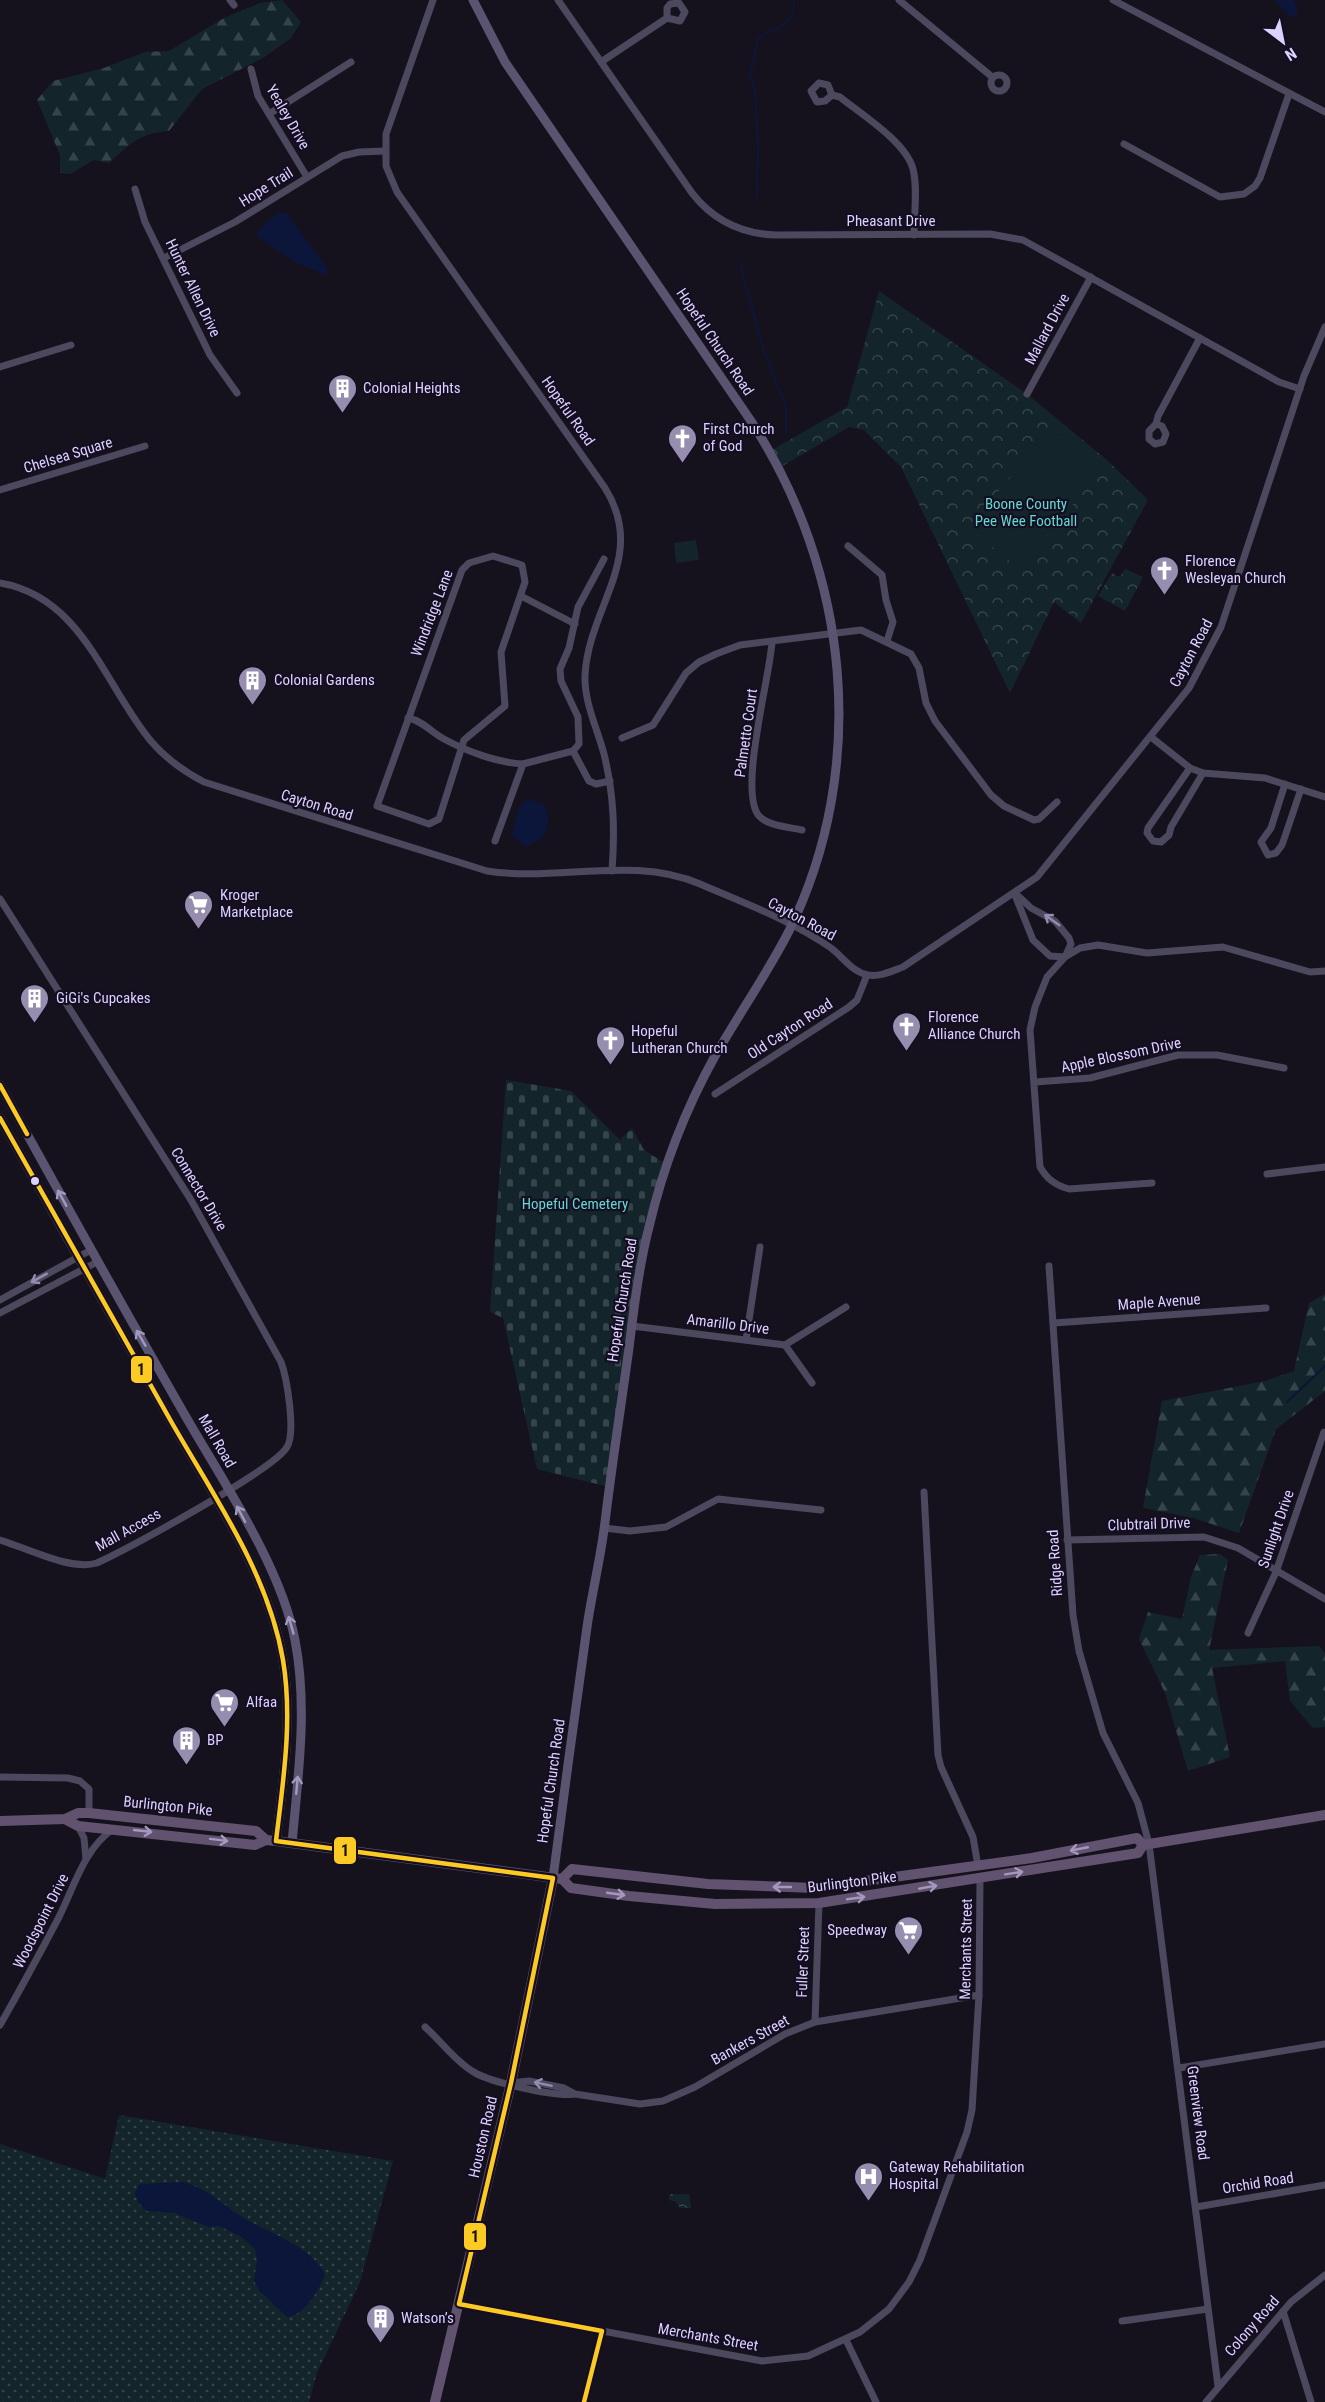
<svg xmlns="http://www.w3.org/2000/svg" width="1325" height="2402" font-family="'Roboto Condensed',sans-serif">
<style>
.grass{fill:url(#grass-dots)}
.forest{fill:url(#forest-firs)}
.cemetery{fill:url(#cemetery-stones)}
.park{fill:url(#park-crowns)}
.garden{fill:#13252a}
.water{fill:#0c163b}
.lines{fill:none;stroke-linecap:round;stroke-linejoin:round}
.stream{stroke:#0c163b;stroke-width:2}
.minor{stroke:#4c485e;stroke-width:7}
.secondary{stroke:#5a5470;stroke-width:9}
.primary{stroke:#61526f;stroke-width:10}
.bus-1-casing{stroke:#150e22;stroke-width:9}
.bus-1{stroke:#fccb23;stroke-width:4.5}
.oneway{stroke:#948cae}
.oneway2{stroke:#a299be}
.oneway3{stroke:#a598be}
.bus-dot{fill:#ddd1fe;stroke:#150e22;stroke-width:2}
.labels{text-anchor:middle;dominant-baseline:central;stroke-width:4.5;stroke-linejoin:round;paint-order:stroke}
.street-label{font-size:15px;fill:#ddd1fe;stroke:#150e22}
.poi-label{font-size:15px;fill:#ddd1fe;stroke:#150e22;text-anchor:start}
.park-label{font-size:15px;fill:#5fdbd0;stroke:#150e22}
.line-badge{stroke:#150e22;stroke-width:2}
.pale-badge-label{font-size:16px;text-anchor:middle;font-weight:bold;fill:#111}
</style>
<defs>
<pattern id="grass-dots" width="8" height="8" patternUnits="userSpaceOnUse" patternTransform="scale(1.5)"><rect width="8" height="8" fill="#13252a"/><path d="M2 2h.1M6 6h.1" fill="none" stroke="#35444a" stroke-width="1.8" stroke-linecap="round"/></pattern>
<pattern id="forest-firs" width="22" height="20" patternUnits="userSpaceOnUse" patternTransform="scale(1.5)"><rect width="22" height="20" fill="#13252a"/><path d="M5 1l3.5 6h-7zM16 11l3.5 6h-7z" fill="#35444a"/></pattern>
<pattern id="cemetery-stones" width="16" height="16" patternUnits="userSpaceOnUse" patternTransform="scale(1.5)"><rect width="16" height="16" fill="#13252a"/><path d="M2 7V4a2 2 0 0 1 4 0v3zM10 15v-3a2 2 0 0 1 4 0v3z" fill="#35444a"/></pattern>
<pattern id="park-crowns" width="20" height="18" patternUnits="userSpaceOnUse" patternTransform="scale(1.5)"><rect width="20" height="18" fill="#13252a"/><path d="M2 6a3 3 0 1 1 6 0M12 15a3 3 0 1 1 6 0" fill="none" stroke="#35444a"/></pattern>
</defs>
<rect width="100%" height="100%" fill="#16121d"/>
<polygon class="grass" points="119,2115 393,2161 360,2282 317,2373 309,2402 0,2402 0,2144 105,2179"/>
<g class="forest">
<path d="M 282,0 L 301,22 L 291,38 L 263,58 L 202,89 L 169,131 C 139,133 130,144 109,163 L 94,160 L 70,174 L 60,173 L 60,155 L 37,100 L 53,81 L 104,68 L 145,52 L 169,51 L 224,18 L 260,3 Z"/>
<polygon points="1325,1294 1325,1391 1276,1429 1239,1533 1193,1518 1143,1508 1162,1401 1265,1381 1294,1371 1309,1303"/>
<polygon points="1220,1554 1228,1560 1209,1650 1319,1646 1325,1653 1325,1727 1313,1728 1290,1701 1285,1661 1212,1668 1230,1757 1188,1771 1165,1693 1139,1639 1148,1612 1182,1619 1191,1577 1200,1555"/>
</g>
<polygon class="cemetery" points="506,1080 571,1091 620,1140 632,1128 644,1150 666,1164 654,1208 609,1487 537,1469 503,1318 490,1312"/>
<g class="park">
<polygon points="879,291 1027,394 1107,460 1148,500 1081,623 1054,602 1010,693 901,467 864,430 849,427 779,468 770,451 847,407"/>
<polygon points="1125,569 1143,577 1125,611 1098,596 1112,573 1120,577"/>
<polygon points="669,2194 689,2194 691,2208 680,2208 676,2202 669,2200"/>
</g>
<g class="garden">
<polygon points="1051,429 1101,471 1019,569 968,527"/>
<polygon points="696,540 699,560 676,563 674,543"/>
</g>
<g class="water">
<polygon points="1274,0 1294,0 1298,13 1292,18"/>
<polygon points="280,212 286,213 328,269 326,275 296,263 258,237 257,233 266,222"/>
<path d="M 528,799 L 545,805 C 552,824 547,842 525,846 L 512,836 L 518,808 Z"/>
<path d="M 184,2182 C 206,2189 220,2202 239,2215 C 265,2232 310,2245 325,2274 C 320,2289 304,2316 287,2317 L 259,2290 L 254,2281 L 257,2260 L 255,2249 L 242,2237 L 219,2226 L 209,2227 L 174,2213 L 146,2211 L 138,2202 L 135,2193 L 139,2184 Z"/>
</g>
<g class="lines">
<g class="stream">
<path d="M 757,199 L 758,145 L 755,91 L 750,77 L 758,38 C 778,27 795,26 794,0"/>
<polyline points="742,264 741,269 763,348 786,407 786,433"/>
<polyline points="1287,1402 1325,1366"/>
</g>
<g class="minor">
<polyline points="230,0 234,5"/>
<path d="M 433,0 L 386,134 L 386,166 L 397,192 L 605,488 C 648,557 589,605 585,675 C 584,702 597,728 604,754 C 614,795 615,830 612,871"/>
<path d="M 558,0 L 692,193 C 713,220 742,234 776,235 L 990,234 L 1023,240 L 1279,382 L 1300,389"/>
<polyline points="899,0 991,76"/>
<polyline points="1113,0 1325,112"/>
<polyline points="601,62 667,18 680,21 685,12 679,3 670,4 667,8 667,18"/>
<polyline points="251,69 258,96 307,177"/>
<circle cx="999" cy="83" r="8"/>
<path d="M 832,95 L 825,101 L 817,102 L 811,91 L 819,83 L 828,85 L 832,95 L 840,97 C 862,115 906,142 913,169 C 918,189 914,214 914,235"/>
<polyline points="269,114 351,62"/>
<polyline points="1124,144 1220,197 1244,194 1255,186 1260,178 1289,94"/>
<polyline points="135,189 145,222 210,355 237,393"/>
<polyline points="164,258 235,222 342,156 359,152 385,151"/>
<polyline points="0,367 71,345"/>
<polyline points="1027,394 1091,277"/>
<polyline points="1156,424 1162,426 1166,434 1163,442 1155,444 1149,439 1149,431 1156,424 1158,416 1200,338"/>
<polyline points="0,490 145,446"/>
<polyline points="848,546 882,575 886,600 893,622 887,641"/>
<polygon points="493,556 522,565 525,582 501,652 505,706 464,740 439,819 429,824 377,806 462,570 469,563"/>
<path d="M 0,583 C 82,597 104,684 150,740 C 165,758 183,771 204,782 L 487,871 C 557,882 633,855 700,884 C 744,903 793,921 831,948 C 843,957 852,972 868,975 C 880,977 892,971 903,967 L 1037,877 L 1189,688 L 1221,627 L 1304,376 L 1325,327"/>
<polyline points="521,596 575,624"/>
<path d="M 772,642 C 770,677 738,791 759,816 C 768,826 789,827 802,830"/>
<path d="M 408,718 C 423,721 431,732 444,739 C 466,751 498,763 523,764"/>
<polyline points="1151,737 1190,768 1203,773 1265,778 1325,797"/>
<polyline points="622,738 653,725 686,673 699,662 716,654 740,645 861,630 911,654 919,668 926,703 935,721 991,795 1004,806 1034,820 1039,819 1057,802"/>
<polyline points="573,751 589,781 596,784 610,781"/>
<polyline points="1190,768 1148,828 1147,833 1153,841 1161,842 1169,835 1171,827 1203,773"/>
<polyline points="1285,784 1271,828 1261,842 1268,855 1276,853 1282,845 1301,789"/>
<polyline points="495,841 523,764 573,751 579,744 578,717 561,681 560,669 569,648 578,607 604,559"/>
<path d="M 1015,893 L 1031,908 L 1055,921 L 1069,938 L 1071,944 L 1065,957 L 1047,977 L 1035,1007 L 1030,1030 L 1040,1167 C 1047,1179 1055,1185 1069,1189 L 1152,1183"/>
<polyline points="1015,895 1033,940 1050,956 1065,957 1080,948 1098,945 1147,953 1223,947 1310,972 1325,971"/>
<path d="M 0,899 L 191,1200 L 281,1362 C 287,1378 296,1433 287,1447 C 274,1470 127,1549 97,1563 C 70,1571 27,1548 0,1540"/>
<polyline points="1035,1082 1090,1078 1178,1055 1217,1055 1284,1068"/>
<polyline points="715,1094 849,1007 857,1000 867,975"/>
<polyline points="1267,1174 1325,1167"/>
<polyline points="1049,1266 1073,1615 1079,1651 1103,1733 1138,1803 1149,1844 1218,2386"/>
<polyline points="0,1300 91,1250"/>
<polyline points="0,1313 97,1262"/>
<polyline points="1054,1323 1266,1308"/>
<polyline points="632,1326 785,1345 846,1307"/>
<polyline points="746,1340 760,1247"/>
<polyline points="785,1345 812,1383"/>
<polyline points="924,1492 938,1755 941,1767 973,1837 978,1866"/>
<polyline points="604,1528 630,1531 666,1527 718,1499 821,1510"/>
<polyline points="1067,1540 1204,1537 1238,1548 1325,1599"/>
<polyline points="1248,1633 1276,1572 1324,1432"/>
<polyline points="0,1777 68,1778 80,1781 89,1789 89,1813"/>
<polyline points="78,1826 84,1838 86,1859"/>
<polyline points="815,2022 819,1903"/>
<path d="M 0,2025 C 20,1990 39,1955 58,1919 C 74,1888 83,1850 113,1829"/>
<path d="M 425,2027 C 441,2041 454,2060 472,2071 C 488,2082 555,2097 574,2094"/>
<polyline points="1179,2068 1325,2044"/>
<polyline points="511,2083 529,2081 564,2088 575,2094 640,2104 663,2101 695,2087 785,2034 815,2022 979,1995"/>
<polyline points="1196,2207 1325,2185"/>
<polyline points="459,2304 762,2361 808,2356 860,2332 889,2309 909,2282 920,2260 967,2132 972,2110 979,1995 980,1878"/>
<polyline points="1283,2311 1311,2402"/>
<polyline points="1122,2321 1208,2309"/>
<polyline points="846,2340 876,2402"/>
<polyline points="584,2402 602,2331"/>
<polyline points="1206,2402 1291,2302 1325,2275"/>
</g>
<g class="secondary">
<path d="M 473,0 L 505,62 L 751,421 C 849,572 870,766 789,931 C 767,974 739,1014 715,1056 C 685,1110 663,1167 649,1227 C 639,1266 634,1307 629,1348 C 621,1406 612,1464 605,1522 C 601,1557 592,1592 587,1627 C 575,1711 564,1794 553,1878"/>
<path d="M 0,1085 C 61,1196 123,1307 186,1417 C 224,1483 281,1567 295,1640 C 308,1708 298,1776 292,1843"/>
<path d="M 0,1118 C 57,1220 114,1321 172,1423 C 214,1497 269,1575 283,1660 C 293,1720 283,1782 276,1841"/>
</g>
<g class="primary">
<polyline points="65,1819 78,1826 255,1845 266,1840"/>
<polyline points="0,1821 65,1819 78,1813 89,1813 256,1831 266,1840 276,1841 562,1879 571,1888 629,1896 715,1904 819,1903 1138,1853 1143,1845 1325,1815"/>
<polyline points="562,1879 572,1869 708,1884 814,1888 1032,1858 1137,1838 1143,1845"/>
<polyline points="435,2402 511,2083 553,1878"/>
</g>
<defs>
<g id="bus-1">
<polyline points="0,1085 27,1134"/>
<path d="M 0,1118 C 57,1220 114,1322 172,1423 C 215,1498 268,1573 283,1660 C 293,1720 283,1782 276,1841 L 553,1878 L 511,2083 L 459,2304 L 602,2331 L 584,2402"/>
</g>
</defs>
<use href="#bus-1" class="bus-1-casing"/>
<use href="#bus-1" class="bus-1"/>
</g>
<defs><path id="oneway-shaft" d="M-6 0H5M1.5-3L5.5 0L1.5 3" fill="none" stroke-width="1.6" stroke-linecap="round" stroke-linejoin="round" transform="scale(1.5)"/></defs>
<g class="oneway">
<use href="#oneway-shaft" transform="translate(1052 920) rotate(-144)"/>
<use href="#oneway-shaft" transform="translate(39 1278) rotate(151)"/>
<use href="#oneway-shaft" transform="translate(543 2084) rotate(-168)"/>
</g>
<g class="oneway2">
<use href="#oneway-shaft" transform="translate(62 1198) rotate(-119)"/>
<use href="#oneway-shaft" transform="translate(141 1338) rotate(-120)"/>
<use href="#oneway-shaft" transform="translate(241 1514) rotate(-118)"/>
<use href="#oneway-shaft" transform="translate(291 1625) rotate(-106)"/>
<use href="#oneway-shaft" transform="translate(297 1785) rotate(-85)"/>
</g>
<g class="oneway3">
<use href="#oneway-shaft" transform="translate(143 1831) rotate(6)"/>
<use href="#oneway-shaft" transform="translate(219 1840) rotate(7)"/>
<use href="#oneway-shaft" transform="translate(1079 1849) rotate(169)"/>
<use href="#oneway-shaft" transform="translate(1014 1873) rotate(-9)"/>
<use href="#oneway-shaft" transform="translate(782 1887) rotate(-180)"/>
<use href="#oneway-shaft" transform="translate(928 1887) rotate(-10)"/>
<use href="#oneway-shaft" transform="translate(616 1894) rotate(8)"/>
<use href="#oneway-shaft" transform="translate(856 1898) rotate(-8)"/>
</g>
<defs>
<symbol id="building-pin" viewBox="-11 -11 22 30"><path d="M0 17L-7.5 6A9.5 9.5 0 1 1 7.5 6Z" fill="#978eaf" stroke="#150e22"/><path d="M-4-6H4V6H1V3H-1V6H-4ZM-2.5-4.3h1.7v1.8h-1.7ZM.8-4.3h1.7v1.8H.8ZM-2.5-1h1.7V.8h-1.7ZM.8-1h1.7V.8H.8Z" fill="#fff"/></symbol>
<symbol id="church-pin" viewBox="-11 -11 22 30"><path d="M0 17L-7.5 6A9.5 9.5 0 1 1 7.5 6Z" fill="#978eaf" stroke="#150e22"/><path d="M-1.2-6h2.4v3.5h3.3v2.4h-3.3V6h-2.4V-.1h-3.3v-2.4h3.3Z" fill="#fff"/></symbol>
<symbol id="supermarket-pin" viewBox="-11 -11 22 30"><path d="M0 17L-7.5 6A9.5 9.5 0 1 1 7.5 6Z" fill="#978eaf" stroke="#150e22"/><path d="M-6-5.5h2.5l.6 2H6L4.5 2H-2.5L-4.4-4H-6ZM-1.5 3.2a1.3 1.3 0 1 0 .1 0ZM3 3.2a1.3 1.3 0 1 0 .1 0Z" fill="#fff"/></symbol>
<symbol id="hospital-pin" viewBox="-11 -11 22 30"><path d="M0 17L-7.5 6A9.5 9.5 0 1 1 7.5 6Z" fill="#978eaf" stroke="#150e22"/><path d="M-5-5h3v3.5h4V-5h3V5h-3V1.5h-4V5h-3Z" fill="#fff"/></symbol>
</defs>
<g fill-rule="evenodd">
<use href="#building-pin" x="326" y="372" width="33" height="45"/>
<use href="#church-pin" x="666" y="422" width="33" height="45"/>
<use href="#church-pin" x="1148" y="554" width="33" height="45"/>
<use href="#building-pin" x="236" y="664" width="33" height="45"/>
<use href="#supermarket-pin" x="182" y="888" width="33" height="45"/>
<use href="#building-pin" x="18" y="982" width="33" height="45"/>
<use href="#church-pin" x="890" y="1010" width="33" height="45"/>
<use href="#church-pin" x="594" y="1024" width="33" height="45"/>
<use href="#supermarket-pin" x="208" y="1686" width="33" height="45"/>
<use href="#building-pin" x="170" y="1724" width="33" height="45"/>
<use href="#supermarket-pin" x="892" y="1914" width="33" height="45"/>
<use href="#hospital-pin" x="852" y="2160" width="33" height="45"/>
<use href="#building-pin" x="364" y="2302" width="33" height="45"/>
</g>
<circle class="bus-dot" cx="35" cy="1181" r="5"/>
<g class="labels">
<g class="street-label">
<text transform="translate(288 117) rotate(60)">Yealey Drive</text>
<text transform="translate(266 187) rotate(-32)">Hope Trail</text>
<text x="891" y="221">Pheasant Drive</text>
<text transform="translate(193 288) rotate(64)">Hunter Allen Drive</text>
<text transform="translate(1047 329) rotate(-62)">Mallard Drive</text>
<text transform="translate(715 342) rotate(56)">Hopeful Church Road</text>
<text transform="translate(568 411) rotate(55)">Hopeful Road</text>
<text transform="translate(68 455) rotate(-17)">Chelsea Square</text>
<text transform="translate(432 613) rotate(-69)">Windridge Lane</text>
<text transform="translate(1191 653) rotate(-62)">Cayton Road</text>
<text transform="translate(746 733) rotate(-82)">Palmetto Court</text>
<text transform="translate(317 805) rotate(17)">Cayton Road</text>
<text transform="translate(802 919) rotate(28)">Cayton Road</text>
<text transform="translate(790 1029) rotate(-33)">Old Cayton Road</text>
<text transform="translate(1121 1055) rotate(-12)">Apple Blossom Drive</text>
<text transform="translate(199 1189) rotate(59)">Connector Drive</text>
<text transform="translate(622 1300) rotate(-81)">Hopeful Church Road</text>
<text transform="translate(1159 1302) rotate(-4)">Maple Avenue</text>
<text transform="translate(728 1324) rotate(7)">Amarillo Drive</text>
<text transform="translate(217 1441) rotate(60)">Mall Road</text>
<text transform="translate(1149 1524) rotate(-2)">Clubtrail Drive</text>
<text transform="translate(1276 1529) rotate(-71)">Sunlight Drive</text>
<text transform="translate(128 1530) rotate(-29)">Mall Access</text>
<text transform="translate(1055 1563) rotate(-94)">Ridge Road</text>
<text transform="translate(551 1781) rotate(-82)">Hopeful Church Road</text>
<text transform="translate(168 1806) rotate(6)">Burlington Pike</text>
<text transform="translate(852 1882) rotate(-7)">Burlington Pike</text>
<text transform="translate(41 1921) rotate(-63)">Woodspoint Drive</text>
<text transform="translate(966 1949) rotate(-89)">Merchants Street</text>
<text transform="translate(803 1962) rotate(-88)">Fuller Street</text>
<text transform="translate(750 2040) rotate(-29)">Bankers Street</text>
<text transform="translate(1198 2113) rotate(83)">Greenview Road</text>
<text transform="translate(483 2137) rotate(-77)">Houston Road</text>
<text transform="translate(1258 2183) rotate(-9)">Orchid Road</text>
<text transform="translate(1252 2326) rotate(-49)">Colony Road</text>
<text transform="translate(708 2337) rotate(10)">Merchants Street</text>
</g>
<g class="poi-label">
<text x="363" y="388">Colonial Heights</text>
<text x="703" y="429">First Church<tspan x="703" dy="17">of God</tspan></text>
<text x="1185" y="561">Florence<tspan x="1185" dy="17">Wesleyan Church</tspan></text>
<text x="274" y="680">Colonial Gardens</text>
<text x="220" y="895">Kroger<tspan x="220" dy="17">Marketplace</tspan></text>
<text x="56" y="998">GiGi's Cupcakes</text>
<text x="928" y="1017">Florence<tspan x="928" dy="17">Alliance Church</tspan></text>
<text x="631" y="1031">Hopeful<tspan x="631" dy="17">Lutheran Church</tspan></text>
<text x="246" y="1702">Alfaa</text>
<text x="207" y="1740">BP</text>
<text x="887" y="1930" text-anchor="end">Speedway</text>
<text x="889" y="2167">Gateway Rehabilitation<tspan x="889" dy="17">Hospital</tspan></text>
<text x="401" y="2318">Watson’s</text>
</g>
<g class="park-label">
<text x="1026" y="504">Boone County<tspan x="1026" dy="17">Pee Wee Football</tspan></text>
<text x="575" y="1204">Hopeful Cemetery</text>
</g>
</g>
<g class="line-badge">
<rect x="130" y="1355" width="23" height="29" rx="6" fill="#fccb23"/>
<rect x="333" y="1836" width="24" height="29" rx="6" fill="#fccb23"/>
<rect x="463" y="2222" width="24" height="29" rx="6" fill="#fccb23"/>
</g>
<g class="pale-badge-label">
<text x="141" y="1375">1</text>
<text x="345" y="1856">1</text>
<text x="475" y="2242">1</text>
</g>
<g transform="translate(1283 42) rotate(148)" stroke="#150e22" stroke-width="4.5" paint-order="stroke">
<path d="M0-4.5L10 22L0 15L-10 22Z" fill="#ddd1fe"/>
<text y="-9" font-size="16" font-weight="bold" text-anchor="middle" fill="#ddd1fe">N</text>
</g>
</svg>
